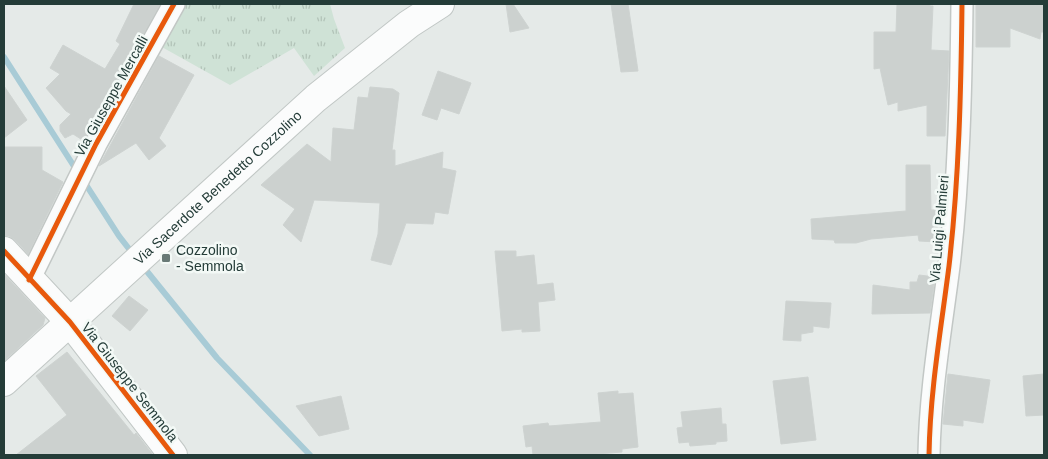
<svg xmlns="http://www.w3.org/2000/svg" width="1048" height="459" font-family="Arial,sans-serif">
<style>
.grass{fill:url(#grass-tufts)}
.lines{fill:none;stroke-linecap:round;stroke-linejoin:round}
.stream{stroke:#a8cbd6;stroke-width:6}
.building{fill:#ccd1cf;stroke:#ced3d1}
.street-casing{stroke:#c2c7c5;stroke-width:24}
.secondary-casing{stroke:#c1c7c5;stroke-width:30}
.street{stroke:#fbfcfc;stroke-width:21}
.secondary{stroke:#fbfcfc;stroke-width:28}
.cycleway-casing{stroke:#f3f9f6;stroke-width:8}
.cycleway{stroke:#e8590c;stroke-width:5}
.poi-dot{fill:#687976;stroke:#f3f9f6;stroke-width:2}
.labels{text-anchor:middle;dominant-baseline:central;stroke-width:5;stroke-linejoin:round;paint-order:stroke}
.street-label{font-size:14px;fill:#243c38;stroke:#f3f9f6}
.poi-label{font-size:14px;fill:#243c38;stroke:#f3f9f6;text-anchor:start}
</style>
<defs>
<pattern id="grass-tufts" width="24" height="20" patternUnits="userSpaceOnUse" patternTransform="scale(1.25)"><rect width="24" height="20" fill="#cfe2d6"/><path d="M3 7l-1-3M5 7V3M7 7l1-3M15 17l-1-3M17 17v-4M19 17l1-3" fill="none" stroke="#b2c3b8"/></pattern>
</defs>
<rect width="100%" height="100%" fill="#e5eae8"/>
<polygon class="grass" points="181,4 330,4 334,19 345,48 314,76 294,48 230,85 160,46"/>
<g class="lines">
<g class="stream">
<polyline points="4,57 77,171"/>
<polyline points="83,180 119,236 133,254"/>
<polyline points="141,264 217,358 310,455"/>
</g>
</g>
<g class="building">
<polygon points="134,4 160,4 84,141 73,134 65,138 60,131 60,125 71,114 66,111 46,88 60,74 50,68 63,45 105,69 120,44 116,41"/>
<polygon points="506,4 513,4 529,28 510,32"/>
<polygon points="611,4 628,4 638,71 621,72"/>
<polygon points="897,4 930,4 930,6 933,6 931,50 949,51 945,136 927,136 927,105 898,111 898,102 888,105 880,68 874,69 874,32 896,32"/>
<polygon points="976,4 1044,5 1044,32 1041,32 1040,39 1010,28 1010,47 976,47"/>
<polygon points="159,56 194,75 159,138 166,146 149,160 136,143 99,166"/>
<polygon points="438,71 471,83 459,114 441,108 437,120 422,115"/>
<polygon points="4,86 27,120 4,138"/>
<polygon points="370,87 393,89 399,93 392,150 395,150 395,166 443,152 442,168 456,171 448,214 435,212 433,224 406,223 391,265 371,260 378,234 380,203 314,200 301,242 283,225 295,209 261,185 307,144 331,162 333,128 354,130 358,97 368,98"/>
<polygon points="4,147 42,147 42,170 63,182 28,254 15,240 9,236 4,236"/>
<polygon points="906,165 930,165 931,210 937,210 937,242 919,241 918,235 871,239 856,243 835,243 834,240 812,239 811,219 906,211"/>
<polygon points="495,251 516,251 516,257 534,255 537,285 553,283 555,300 538,302 540,331 522,332 522,329 502,331"/>
<polygon points="4,274 45,318 43,325 4,361"/>
<polygon points="919,275 935,277 930,313 872,314 873,285 910,290 910,282 917,282"/>
<polygon points="129,296 148,310 130,331 112,316"/>
<polygon points="786,301 831,303 829,328 813,326 813,332 801,334 801,341 783,340"/>
<polygon points="67,352 134,435 136,433 153,455 16,455 67,415 36,376"/>
<polygon points="948,374 990,380 983,423 963,420 963,426 943,424"/>
<polygon points="1044,374 1044,415 1026,416 1023,376"/>
<polygon points="808,377 816,440 781,444 773,381"/>
<polygon points="618,391 618,394 633,393 638,447 622,449 622,452 585,455 533,455 532,446 526,447 523,426 548,423 549,426 601,422 598,393"/>
<polygon points="341,396 349,429 319,436 296,406"/>
<polygon points="721,408 722,424 726,424 727,441 716,442 716,444 690,446 689,442 679,443 677,428 683,427 681,412"/>
</g>
<g class="lines">
<defs>
<g id="street">
<polyline points="29,280 96,144 174,4"/>
<path d="M 929,455 C 930,391 941,329 949,266 C 959,179 961,91 962,4"/>
</g>
<g id="secondary">
<polyline points="4,251 70,322 173,455"/>
<path id="s1" d="M 4,382 L 316,98 L 409,24 L 440,4"/>
</g>
</defs>
<use href="#street" class="street-casing"/>
<use href="#secondary" class="secondary-casing"/>
<use href="#street" class="street"/>
<use href="#secondary" class="secondary"/>
<defs>
<g id="cycleway">
<polyline points="4,251 70,322 173,455"/>
<polyline points="29,280 96,144 174,4"/>
<path d="M 929,455 C 930,391 941,329 949,266 C 959,179 961,91 962,4"/>
</g>
</defs>
<use href="#cycleway" class="cycleway-casing"/>
<use href="#cycleway" class="cycleway"/>
</g>
<rect class="poi-dot" x="161" y="253" width="10" height="10" rx="2.5"/>
<g class="labels">
<g class="street-label">
<text transform="translate(111 96) rotate(-61)">Via Giuseppe Mercalli</text>
<text stroke="none"><textPath href="#s1" startOffset="289">Via Sacerdote Benedetto Cozzolino</textPath></text>
<text transform="translate(939 229) rotate(-85)">Via Luigi Palmieri</text>
<text transform="translate(130 382) rotate(52)">Via Giuseppe Semmola</text>
</g>
<g class="poi-label">
<text x="176" y="250">Cozzolino<tspan x="176" dy="16">- Semmola</tspan></text>
</g>
</g>
<rect width="1048" height="459" fill="none" stroke="#243c38" stroke-width="10"/>
</svg>
